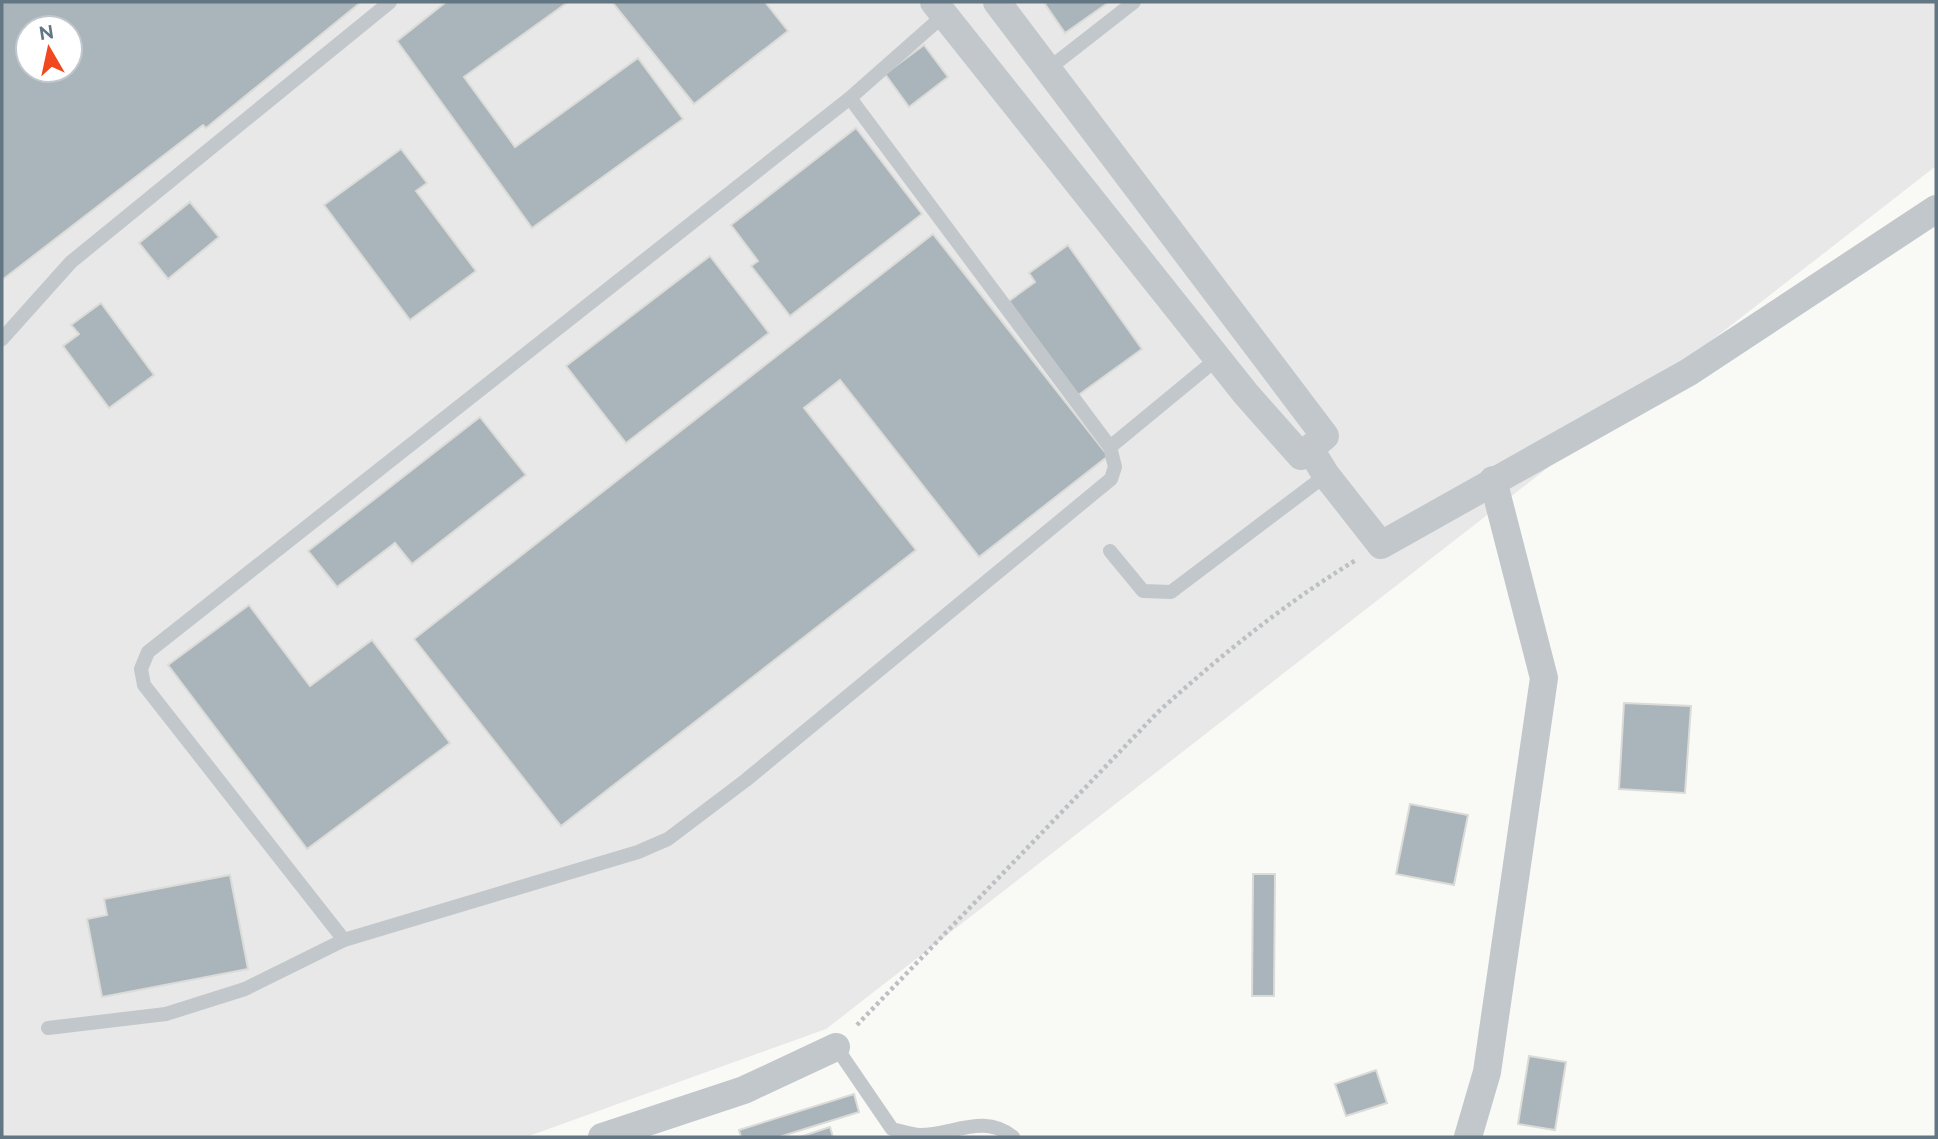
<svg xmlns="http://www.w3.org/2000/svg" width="1938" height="1139" font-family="Raleway,sans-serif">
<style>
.built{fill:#e7e8e7;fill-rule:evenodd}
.building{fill:#aab4bb;stroke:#dbdbd8;stroke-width:2;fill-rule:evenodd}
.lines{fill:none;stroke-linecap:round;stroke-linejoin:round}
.path{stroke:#bcc0c3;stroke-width:4.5;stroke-dasharray:3.5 3.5;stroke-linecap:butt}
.service{stroke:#c2c7cb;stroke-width:14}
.minor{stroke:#c2c7cb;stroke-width:28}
</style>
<rect width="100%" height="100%" fill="#f9f9f6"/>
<path class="built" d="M 2,2 L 1936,2 L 1936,166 L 826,1029 L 526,1137 L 2,1137 ZM 28,28 L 70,28 L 70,70 L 28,70 Z"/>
<g class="building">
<path d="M 2,2 L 361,2 L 206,128 L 203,125 L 2,280 ZM 28,28 L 70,28 L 70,70 L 28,70 Z"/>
<polygon points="446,2 568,2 464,77 515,147 638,58 683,119 532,228 397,41"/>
<polygon points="612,2 765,2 788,31 694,104"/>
<polygon points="1047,2 1109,2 1065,33 1045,4"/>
<polygon points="924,45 948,77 909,107 885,74"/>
<polygon points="856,128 922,214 790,316 751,266 758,261 731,225"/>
<polygon points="401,149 427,183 416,191 476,271 410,320 324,205"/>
<polygon points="190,202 219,237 168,279 139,243"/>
<polygon points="933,234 1108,456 979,557 840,380 804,408 916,550 561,826 414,639"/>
<polygon points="1068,245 1142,349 1077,396 1009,301 1035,282 1029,273"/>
<polygon points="710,256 769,333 626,443 566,366"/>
<polygon points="101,303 154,375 109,408 63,346 79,334 71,325"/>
<polygon points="480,417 526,475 412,564 395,543 337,587 308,551"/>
<polygon points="249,605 310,686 372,640 450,743 307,849 168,665"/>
<polygon points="1624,703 1691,706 1685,793 1619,789"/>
<polygon points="1410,804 1468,815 1454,885 1396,874"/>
<polygon points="1253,874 1275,874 1274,996 1252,996"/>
<polygon points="230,875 248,969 102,997 87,919 107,915 104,899"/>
<polygon points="1529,1056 1566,1062 1555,1130 1518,1124"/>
<polygon points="1376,1070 1387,1103 1346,1116 1335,1084"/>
<polygon points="854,1094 859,1112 779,1137 741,1137 739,1130"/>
<polygon points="830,1127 833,1137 800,1137"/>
</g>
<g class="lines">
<path class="path" d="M 857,1025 L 1158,712 C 1221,655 1284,604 1356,560"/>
<g class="service">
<polyline points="1047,70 1134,2"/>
<polyline points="850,98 1110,447 1115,467 1111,479 746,780 668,839 638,852 344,940 144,685 141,669 148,652 850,98 944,15"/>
<polyline points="2,339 71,262 390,2"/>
<polyline points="1110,447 1218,358"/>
<polyline points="1110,551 1143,591 1171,592 1326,475"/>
<polyline points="48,1028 166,1014 245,989 344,940"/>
<path d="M 836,1047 L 892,1129 C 901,1131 912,1135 920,1135 C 953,1135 984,1113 1013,1137"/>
</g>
<g class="minor">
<polyline points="934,2 1246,394 1301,456 1325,436 997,2"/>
<polyline points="1310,449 1326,475 1381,545 1689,372 1936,209"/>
<polyline points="602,1137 744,1090 836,1047"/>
<polyline points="1468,1137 1487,1072 1544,678 1493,480"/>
</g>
</g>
<rect width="1938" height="1139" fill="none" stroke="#627684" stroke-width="7"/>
<g transform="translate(49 49) rotate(351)"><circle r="33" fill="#ffffff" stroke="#c0c8ce" stroke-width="2"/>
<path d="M0-5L12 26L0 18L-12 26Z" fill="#f1481f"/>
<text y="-10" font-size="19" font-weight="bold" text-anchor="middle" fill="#627684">N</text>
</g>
</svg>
